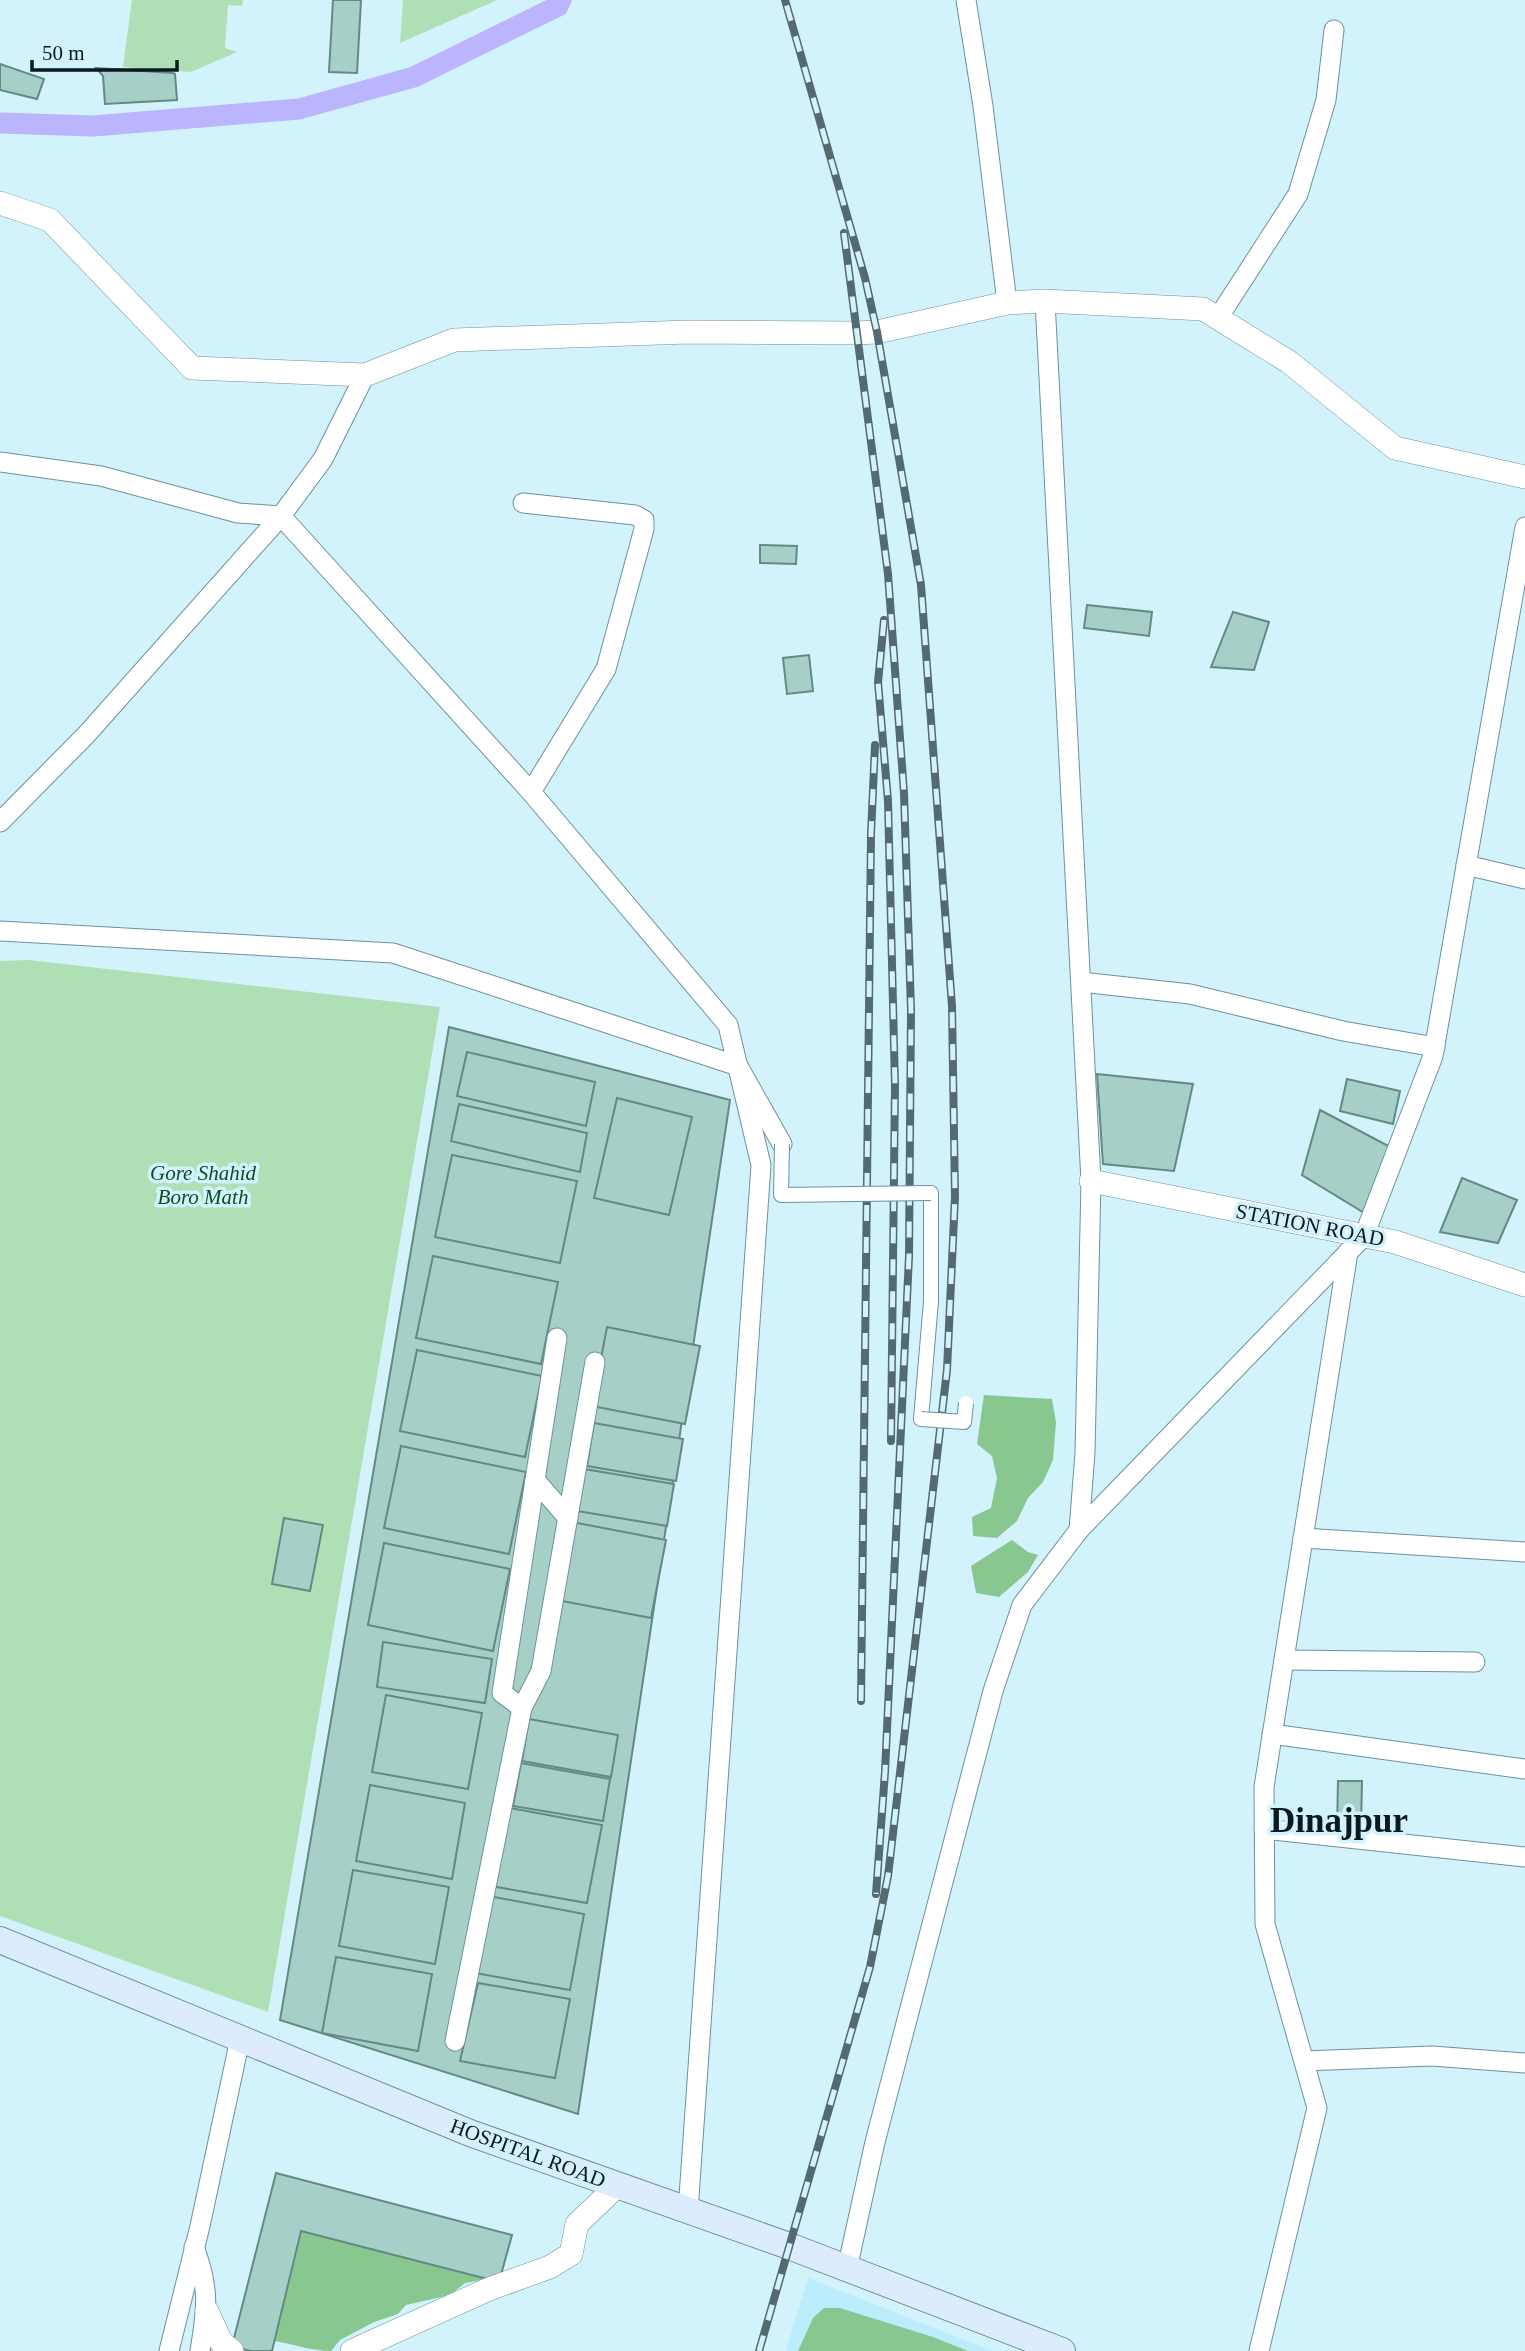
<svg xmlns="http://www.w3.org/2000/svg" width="1525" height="2351" font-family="'Times New Roman',serif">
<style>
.built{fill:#bbedfc}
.green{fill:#afdfb4}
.forest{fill:#89c791}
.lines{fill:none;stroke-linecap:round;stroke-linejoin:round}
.canal{stroke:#bab5fc;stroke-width:21}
.building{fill:#a5cfc7;stroke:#638a83;stroke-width:2}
.pedestrian-casing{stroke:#6c929d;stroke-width:16}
.minor-casing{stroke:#6c929d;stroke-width:21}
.tertiary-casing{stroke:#6c929d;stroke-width:24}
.secondary-casing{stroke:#6c929d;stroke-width:28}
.pedestrian{stroke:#fff;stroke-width:14}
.minor{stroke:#fff;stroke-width:19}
.tertiary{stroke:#fff;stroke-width:23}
.secondary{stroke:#dcecfe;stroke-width:26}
.rail-casing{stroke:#546a70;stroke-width:8}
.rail{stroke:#d2f2fc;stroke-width:5;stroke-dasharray:16;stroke-linecap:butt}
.pedestrian-bridge-casing{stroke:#6c929d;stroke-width:16;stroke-linecap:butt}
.pedestrian-bridge{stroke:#fff;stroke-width:14}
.labels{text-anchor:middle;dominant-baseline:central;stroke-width:7;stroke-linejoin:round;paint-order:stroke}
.park-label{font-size:21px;font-style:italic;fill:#09501e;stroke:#d2f2fc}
.street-label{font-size:21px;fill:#0a191d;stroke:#d2f2fc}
.town-label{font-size:35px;font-weight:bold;fill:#0a191d;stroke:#d2f2fc}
</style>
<rect width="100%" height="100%" fill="#d2f2fc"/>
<polygon class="built" points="808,2278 993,2351 786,2351"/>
<g class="green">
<polygon points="132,0 243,0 242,6 228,5 225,48 237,52 191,72 123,67"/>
<polygon points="403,0 497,0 400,43"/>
<polygon points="28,960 440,1007 268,2012 0,1916 0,961"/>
</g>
<g class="forest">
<polygon points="984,1395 1052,1399 1056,1422 1053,1460 1043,1482 1028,1498 1017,1521 997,1538 973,1536 972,1517 991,1508 997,1478 992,1456 977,1444"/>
<polygon points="1012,1540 1028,1552 1038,1555 1028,1572 999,1597 976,1593 971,1566"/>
<path d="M 301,2231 L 486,2279 L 465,2283 L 450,2295 L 406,2305 L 398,2314 L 374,2322 L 340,2340 L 331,2351 C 312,2351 293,2344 274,2341 Z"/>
<polygon points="824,2308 840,2308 933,2337 968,2351 798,2351 813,2318"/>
</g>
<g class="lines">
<polyline class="canal" points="0,123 93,126 299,109 414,77 558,6 561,0"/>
</g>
<g class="building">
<polygon points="333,0 361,0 357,73 329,72"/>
<polygon points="0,64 44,79 37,99 0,90"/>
<polygon points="96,68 173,73 175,74 177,100 105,104 103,76"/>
<polygon points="760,545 797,546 796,564 760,563"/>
<polygon points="1087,605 1152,612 1149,636 1084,628"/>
<polygon points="1233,612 1269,622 1254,670 1211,667"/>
<polygon points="809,655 813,691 787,694 783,658"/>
<polygon points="449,1027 730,1100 578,2114 280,2020"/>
<polygon points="467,1052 595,1082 586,1126 457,1096"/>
<polygon points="1097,1074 1193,1084 1174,1171 1103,1164"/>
<polygon points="1347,1079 1400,1091 1393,1124 1340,1111"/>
<polygon points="617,1098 692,1117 669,1215 594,1198"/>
<polygon points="459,1104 587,1133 580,1172 451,1141"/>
<polygon points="1320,1110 1396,1150 1371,1217 1302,1175"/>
<polygon points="452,1155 577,1181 560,1263 435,1237"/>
<polygon points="1462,1178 1517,1200 1498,1243 1440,1232"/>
<polygon points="433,1256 558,1282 541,1364 416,1338"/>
<polygon points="607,1327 700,1346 685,1424 592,1406"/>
<polygon points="417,1350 542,1376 525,1457 400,1431"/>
<polygon points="594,1423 683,1439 676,1481 587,1466"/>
<polygon points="401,1446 526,1472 509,1554 384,1528"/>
<polygon points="584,1469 674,1484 667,1526 577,1511"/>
<polygon points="284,1518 323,1525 310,1591 272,1584"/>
<polygon points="572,1522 666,1540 651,1618 557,1600"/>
<polygon points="384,1543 510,1569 493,1651 368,1625"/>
<polygon points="383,1642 492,1659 485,1703 377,1687"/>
<polygon points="386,1695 482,1713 468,1789 372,1772"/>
<polygon points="529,1719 618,1735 611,1777 522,1761"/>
<polygon points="521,1763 610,1779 603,1821 513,1806"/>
<polygon points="1338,1781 1362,1781 1361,1828 1337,1828"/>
<polygon points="370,1785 465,1803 452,1879 356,1861"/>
<polygon points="510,1808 602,1825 587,1903 491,1886"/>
<polygon points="353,1870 449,1887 435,1964 339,1946"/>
<polygon points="489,1896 584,1914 570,1990 475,1973"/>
<polygon points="336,1957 432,1974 418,2051 322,2033"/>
<polygon points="478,1983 570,1999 555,2078 460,2061"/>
<polygon points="276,2173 512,2235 499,2282 301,2231 272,2351 250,2351 232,2346"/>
</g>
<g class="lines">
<defs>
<polyline id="pedestrian" points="921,1419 931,1301 931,1193"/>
<g id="minor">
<polyline points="966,0 983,106 1007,303"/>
<polyline points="1218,318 1298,194 1326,100 1334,30"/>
<polyline points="0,462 101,476 238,513 281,516 531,792 728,1025 761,1165 688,2211"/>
<polyline points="523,503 635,515 644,520 644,529 606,669 531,792"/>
<polyline points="0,822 86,735 281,516 323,459 365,375"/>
<polyline points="1466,865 1525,879"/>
<polyline points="0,931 393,953 738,1066 782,1144"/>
<polyline points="1081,982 1190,994 1343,1031 1435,1047"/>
<polyline points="535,1480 568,1518"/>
<polyline points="1079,1530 1364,1236 1433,1056 1525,527"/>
<polyline points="1303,1538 1525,1552"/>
<polyline points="1284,1660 1475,1662"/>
<polyline points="522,1708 502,1693 557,1338"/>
<polyline points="1272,1734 1525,1769"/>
<polyline points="1264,1829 1525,1857"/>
<polyline points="455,2041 522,1708 541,1671 595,1362"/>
<polyline points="1304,2061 1432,2056 1525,2063"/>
<path d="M 194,2247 C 210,2289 207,2308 200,2351"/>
<polyline points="847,2269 875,2142 993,1691 1022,1605 1079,1530 1085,1453 1091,1181 1045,301"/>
<polyline points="169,2351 200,2226 240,2039"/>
<polyline points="1259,2351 1317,2108 1265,1924 1264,1787 1348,1252"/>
</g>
<g id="tertiary">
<polyline points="0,203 50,220 192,368 365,375 454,340 688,332 856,333 877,332 1007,303 1045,301 1203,309 1289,362 1395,448 1525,477"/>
<polyline points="1091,1181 1395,1242 1525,1285"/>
<polyline points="207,2311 221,2342 232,2351"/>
<polyline points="352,2351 489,2289 550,2267 571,2254 577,2224 617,2186"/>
</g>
<polyline id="secondary" points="0,1940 470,2133 789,2246 1062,2351"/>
</defs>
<use href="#pedestrian" class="pedestrian-casing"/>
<use href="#minor" class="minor-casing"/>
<use href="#tertiary" class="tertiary-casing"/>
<use href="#secondary" class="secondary-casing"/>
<use href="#pedestrian" class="pedestrian"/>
<use href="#minor" class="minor"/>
<use href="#tertiary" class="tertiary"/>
<use href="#secondary" class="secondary"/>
<defs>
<g id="rail">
<polyline points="844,233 888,574 904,793 911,1010 909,1256 885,1772 876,1894"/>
<polyline points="884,620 878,682 888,801 895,1085 891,1441"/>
<polyline points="861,1701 871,834 875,745"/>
<polyline points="759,2351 870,1967 888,1876 947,1370 955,1196 952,1006 921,585 877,332 865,278 785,0"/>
</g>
</defs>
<use href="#rail" class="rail-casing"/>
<use href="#rail" class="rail"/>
<defs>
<g id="pedestrian-bridge">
<polyline points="782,1144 781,1195 931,1193"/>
<polyline points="921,1419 964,1422 966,1403"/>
</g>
</defs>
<use href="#pedestrian-bridge" class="pedestrian-bridge-casing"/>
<use href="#pedestrian-bridge" class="pedestrian-bridge"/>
</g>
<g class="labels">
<g class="park-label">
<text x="203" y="1173">Gore Shahid<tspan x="203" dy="24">Boro Math</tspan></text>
</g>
<g class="street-label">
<text transform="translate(1310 1225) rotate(11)">STATION ROAD</text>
<text transform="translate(528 2153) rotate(20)">HOSPITAL ROAD</text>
</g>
<g class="town-label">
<text x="1339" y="1820">Dinajpur</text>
</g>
</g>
<path d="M32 60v10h145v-10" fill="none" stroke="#0a191d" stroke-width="3.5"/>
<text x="42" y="60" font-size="21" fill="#0a191d" stroke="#d2f2fc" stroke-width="5" paint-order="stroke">50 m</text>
</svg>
